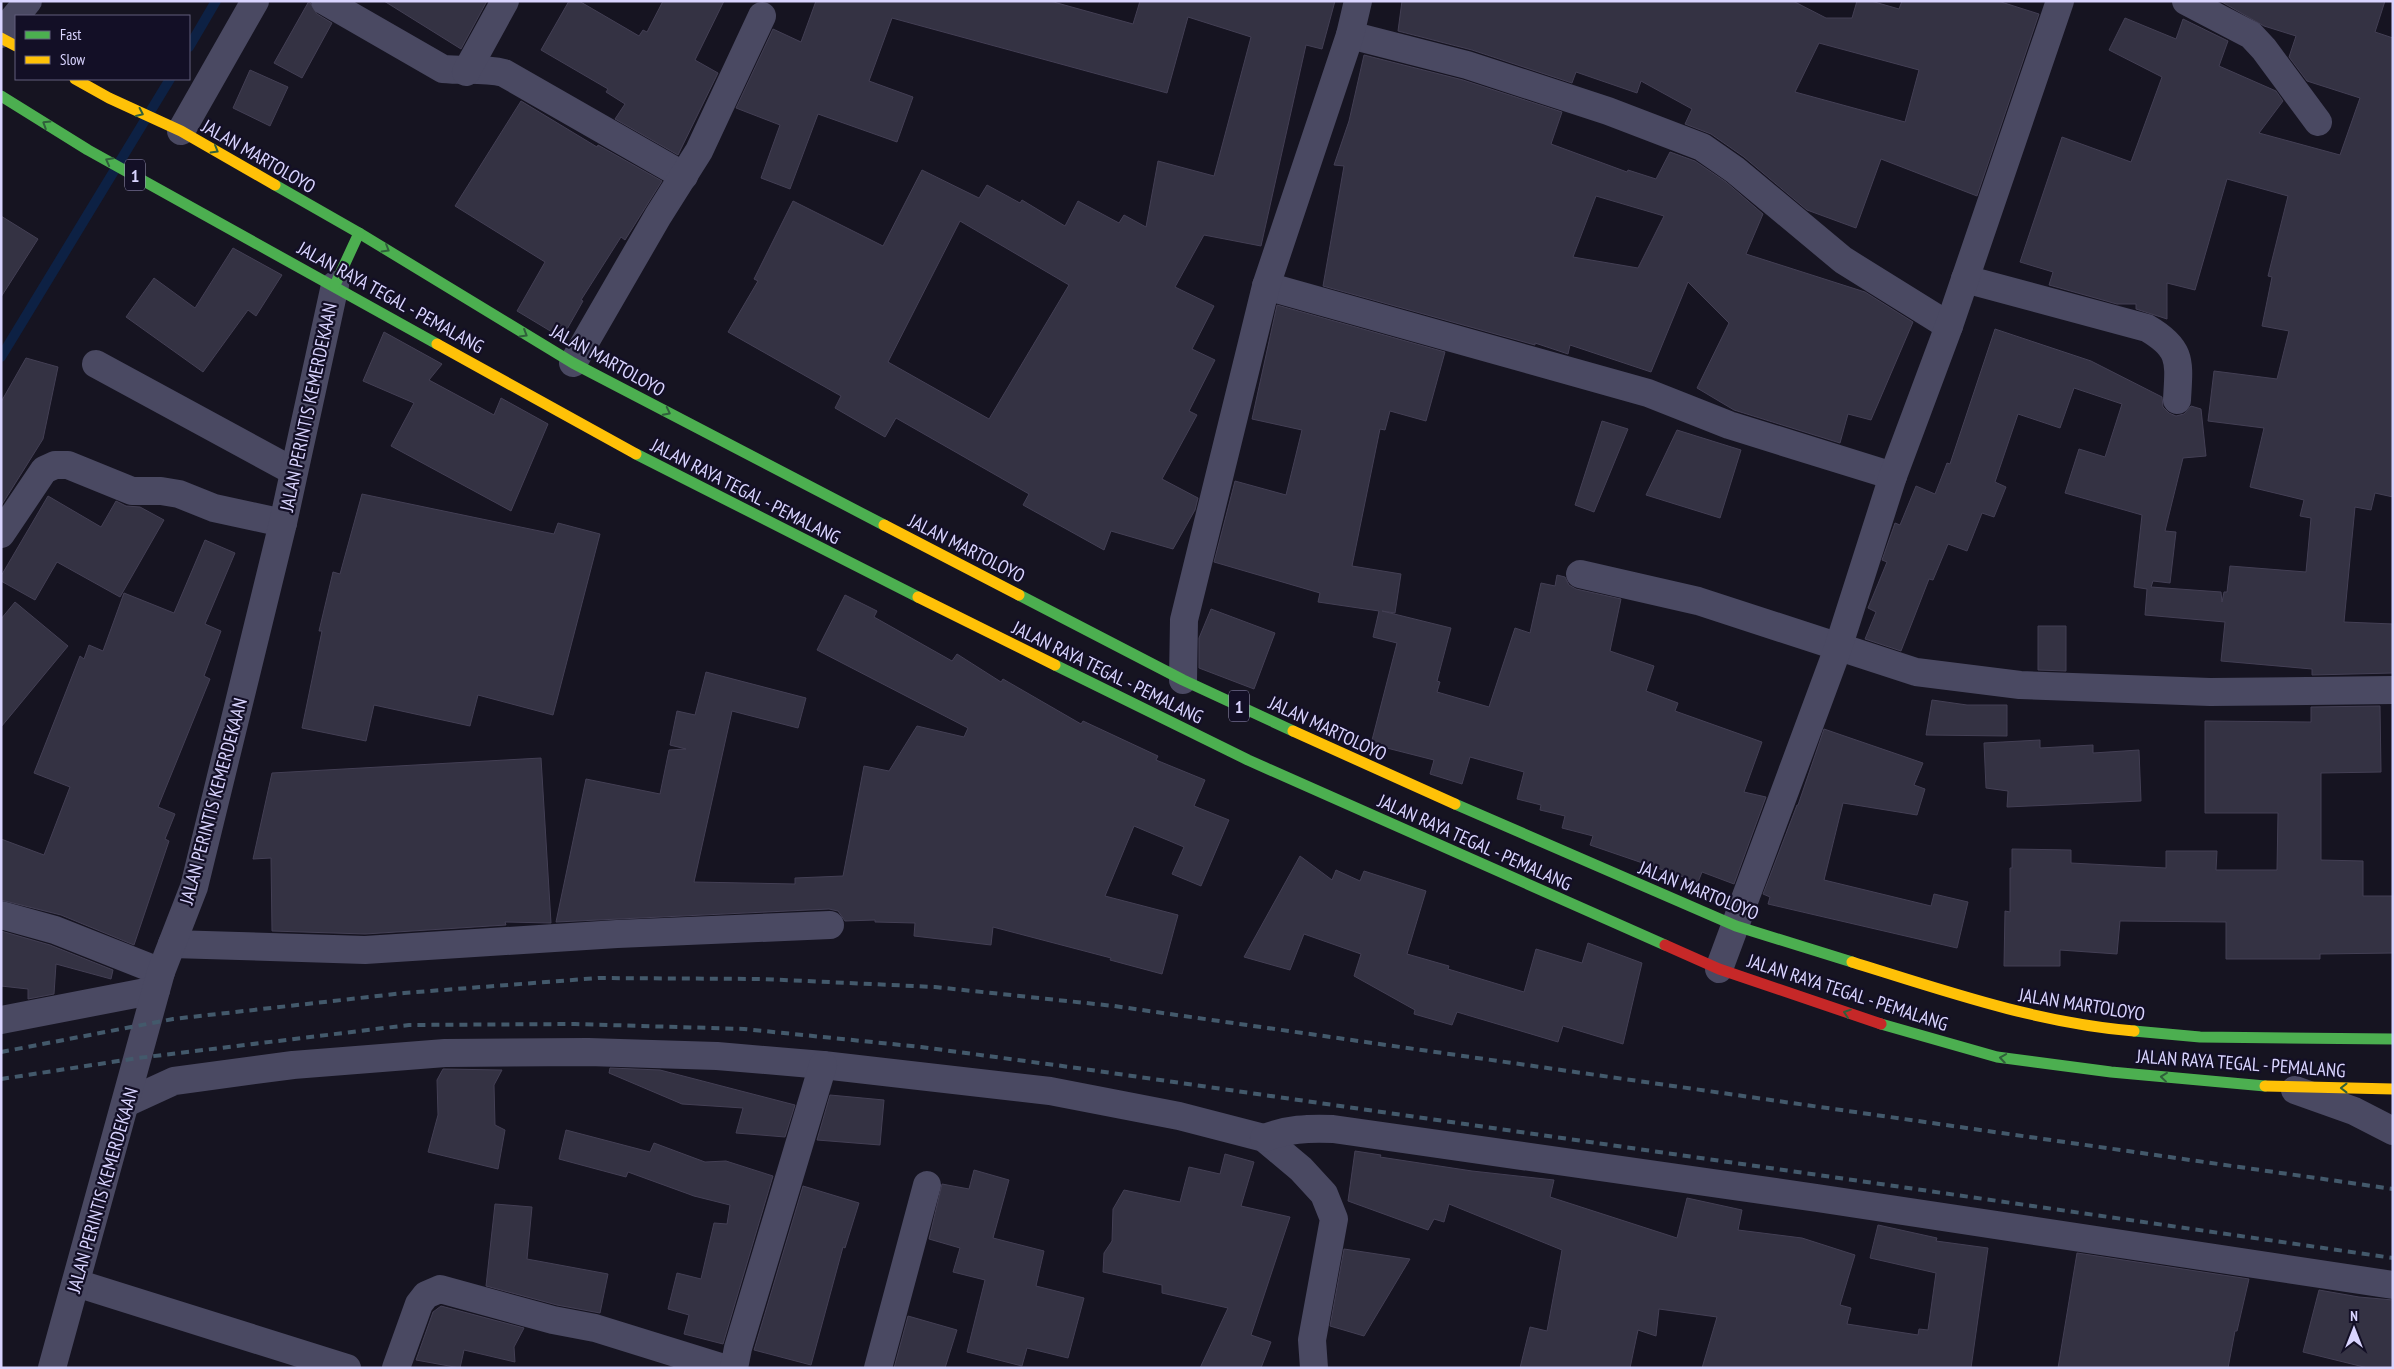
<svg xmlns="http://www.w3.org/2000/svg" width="2394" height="1369" font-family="'PT Sans Narrow',sans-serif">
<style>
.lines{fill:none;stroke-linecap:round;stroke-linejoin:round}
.stream{stroke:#0d2144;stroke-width:10}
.building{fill:#343243;stroke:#433f54;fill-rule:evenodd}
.street{stroke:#4a4962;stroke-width:28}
.fast{stroke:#4caf50;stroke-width:11}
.slow{stroke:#ffc107;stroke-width:11}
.jam{stroke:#c62828;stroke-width:11}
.rail{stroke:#43596b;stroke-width:4;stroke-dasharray:8 6;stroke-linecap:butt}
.oneway{stroke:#305f3b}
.labels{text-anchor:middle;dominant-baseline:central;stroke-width:4.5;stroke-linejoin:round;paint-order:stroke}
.shield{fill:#130f26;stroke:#9e99be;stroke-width:1}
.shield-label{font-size:18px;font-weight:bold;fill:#d9d4ff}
.street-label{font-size:19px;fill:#d9d4ff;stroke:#130f26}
</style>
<rect width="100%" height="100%" fill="#161421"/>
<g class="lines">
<g class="stream">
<polyline points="189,47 216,1"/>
<polyline points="1,357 170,79"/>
</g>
</g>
<g class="building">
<polygon points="309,1 317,14 332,23 302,78 274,63"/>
<polygon points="384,1 487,1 461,49"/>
<polygon points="569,1 579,1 639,36 643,30 647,32 663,1 724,1 695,60 718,73 678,155 615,119 625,104 606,92 608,89 541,50"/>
<path d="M 816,1 L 1050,1 L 1133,24 L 1140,1 L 1335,1 L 1322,49 L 1306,45 L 1261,246 L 1204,235 L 1175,287 L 1214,306 L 1192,349 L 1215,360 L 1189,411 L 1197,415 L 1162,479 L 1198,498 L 1195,510 L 1173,549 L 1111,531 L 1104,550 L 1023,505 L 1029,494 L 896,418 L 885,437 L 835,408 L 841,396 L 728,332 L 758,281 L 754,279 L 793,201 L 883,246 L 922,170 L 979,198 L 987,185 L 1020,203 L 1022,200 L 1065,226 L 1078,201 L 1119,223 L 1124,215 L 1146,227 L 1158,161 L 1214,176 L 1251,37 L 1188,17 L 1167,93 L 892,18 L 869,81 L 913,97 L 897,142 L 818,114 L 790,189 L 761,178 L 780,125 L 736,108 L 773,29 L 801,42 ZM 960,221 L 1069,285 L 989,419 L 888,362 Z"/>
<path d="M 1402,1 L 1793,1 L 1826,18 L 1852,18 L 1857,1 L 1871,1 L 1899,9 L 1902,1 L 1998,1 L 2039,14 L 1977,196 L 1881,159 L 1856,228 L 1807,210 L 1744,157 L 1711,134 L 1685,124 L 1692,109 L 1641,81 L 1637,93 L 1576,72 L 1572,83 L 1472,50 L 1398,31 ZM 1819,43 L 1919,70 L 1905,122 L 1795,92 Z"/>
<polygon points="2220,1 2385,1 2375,32 2393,38 2393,497 2375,493 2371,510 2355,507 2344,622 2393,624 2393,673 2312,675 2312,669 2221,661 2225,622 2145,615 2147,589 2134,587 2142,515 2065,493 2079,449 2105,457 2122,404 2074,388 2060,428 2018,414 1995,482 2006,487 1994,517 1982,513 1967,551 1948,544 1933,580 1929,579 1901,651 1865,639 1876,612 1868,608 1887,562 1882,560 1895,523 1900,525 1916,486 1935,494 1947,463 1950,464 1995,329 2091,361 2162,397 2163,407 2169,413 2176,416 2184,414 2191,406 2201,409 2206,456 2183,458 2165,531 2176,532 2170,583 2153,581 2151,587 2221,592 2222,602 2224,592 2227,592 2230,566 2306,572 2311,518 2300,516 2304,500 2250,487 2264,428 2208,421 2214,371 2277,379 2289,331 2262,326 2272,277 2268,276 2288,196 2227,179 2195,290 2167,283 2167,319 2136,309 2136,304 2117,304 2049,285 2053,272 2020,262 2062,137 2131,162 2162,77 2109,50 2125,18 2176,39 2183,19 2228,41 2219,66 2276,91 2283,101 2259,133 2340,155 2360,98 2307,81 2289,57 2296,36 2264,26"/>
<path d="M 1364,55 L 1463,80 L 1562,112 L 1551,144 L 1627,172 L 1628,170 L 1656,179 L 1670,152 L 1695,161 L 1726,182 L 1763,214 L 1746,254 L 1865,292 L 1913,322 L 1871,420 L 1848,414 L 1840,443 L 1734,410 L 1697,388 L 1729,323 L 1688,282 L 1651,372 L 1570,345 L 1568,354 L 1535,343 L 1535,345 L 1323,286 L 1344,166 L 1334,165 L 1349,121 ZM 1596,196 L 1664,216 L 1638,268 L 1573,257 Z"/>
<polygon points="250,70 288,87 270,126 233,108"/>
<polygon points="521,101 597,147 598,145 662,181 625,240 621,237 581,300 583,301 562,338 517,311 545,262 455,206"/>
<polygon points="1,216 38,239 1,297"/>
<polygon points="233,248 282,275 256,316 248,310 203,372 126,317 154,278 195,308"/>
<polygon points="1277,305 1445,352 1426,421 1390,411 1385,430 1380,429 1352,566 1401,574 1395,613 1382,611 1451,628 1437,681 1440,682 1437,692 1489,707 1515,628 1530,633 1541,583 1555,586 1557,575 1565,577 1569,585 1576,589 1621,599 1610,651 1654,666 1646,691 1678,703 1675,711 1762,742 1744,792 1766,797 1734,884 1702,872 1698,882 1590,845 1593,836 1562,828 1565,816 1540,810 1541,805 1517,799 1524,772 1470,757 1462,784 1430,774 1434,760 1371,744 1397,643 1373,637 1379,611 1318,602 1320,593 1214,562 1235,481 1286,495 1302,430 1252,419"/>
<polygon points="384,332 442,364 429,380 494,415 501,398 548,424 511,511 391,446 414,403 363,381"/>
<polygon points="26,358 58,367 43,439 1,506 1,402"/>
<polygon points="1602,421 1628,429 1594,512 1575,505"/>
<polygon points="1677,430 1741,450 1720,518 1646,495"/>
<polygon points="362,494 554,534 558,523 600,534 553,715 478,695 470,726 374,705 366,741 302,728 322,631 319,631 333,572 340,574"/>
<polygon points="48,496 101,527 116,501 126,506 140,507 164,520 120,597 57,562 35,600 1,581 1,576"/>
<polygon points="205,540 235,553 205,624 221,631 204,676 210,679 158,807 175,814 165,839 169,841 134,945 61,915 1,900 1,839 44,855 70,787 34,773 80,656 84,659 89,645 103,651 124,593 174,613"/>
<polygon points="845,595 877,611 874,617 952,661 957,654 1001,682 1003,679 1081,724 1083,721 1158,756 1156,760 1205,780 1194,806 1229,820 1201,886 1172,874 1184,847 1134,826 1105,896 1178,915 1162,974 1110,960 1111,958 993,927 991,945 914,936 915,923 875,922 875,920 845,921 838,911 829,909 556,922 586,779 660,794 669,750 686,749 670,745 677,711 695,715 706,672 806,698 798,728 732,711 694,882 795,884 795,878 843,876 864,766 889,771 917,726 964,737 968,728 817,650"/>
<polygon points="15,602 68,646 1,727 1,619"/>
<polygon points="1211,609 1275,633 1254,689 1199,668 1199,638"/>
<polygon points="2038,626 2066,626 2066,671 2038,670"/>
<polygon points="1932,700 1967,705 2007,705 2007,736 1926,735"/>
<polygon points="2380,706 2381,772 2321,773 2321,860 2363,861 2363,896 2393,896 2393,953 2320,954 2320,959 2226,959 2226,922 2120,921 2117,954 2060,950 2060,966 2004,966 2005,911 2010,912 2010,868 2012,868 2012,849 2071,850 2071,863 2166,868 2166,851 2217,851 2216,870 2277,870 2278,813 2205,813 2205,721 2311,722 2311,707"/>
<polygon points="1824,729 1923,763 1914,785 1925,789 1917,815 1843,803 1824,880 1931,906 1934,894 1968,902 1957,948 1768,904 1770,897 1763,894 1797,805 1798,805"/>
<polygon points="2040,740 2040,748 2093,745 2093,753 2139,750 2141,801 2007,807 2008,791 1986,788 1984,743"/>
<polygon points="541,758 551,923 505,922 506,925 365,934 272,931 271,858 253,859 272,773"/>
<polygon points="1300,856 1332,880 1336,870 1360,881 1364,871 1426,891 1407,954 1449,966 1448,969 1524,992 1536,949 1582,963 1588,943 1642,963 1623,1044 1563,1026 1558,1042 1457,1012 1452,1025 1414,1014 1415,1010 1354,976 1361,954 1304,934 1290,970 1244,957"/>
<polygon points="1,931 50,945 113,970 111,979 56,964 54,994 28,999 28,989 1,986"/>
<polygon points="610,1068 660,1070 795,1105 785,1137 736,1133 743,1108 682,1104 609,1073"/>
<polygon points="443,1069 502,1070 494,1085 495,1125 505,1130 498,1169 428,1152 438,1115 437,1080"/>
<polygon points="830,1095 884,1100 880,1145 817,1140"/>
<polygon points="566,1130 650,1152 654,1143 705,1162 726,1161 773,1176 723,1344 684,1334 689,1315 668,1309 677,1273 701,1279 714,1223 727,1224 730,1205 694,1196 628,1172 626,1177 559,1159"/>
<polygon points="1355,1151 1381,1155 1380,1157 1472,1171 1554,1180 1550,1197 1677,1238 1687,1198 1742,1210 1738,1230 1802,1238 1855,1255 1840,1305 1851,1308 1847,1324 1918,1335 1919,1329 1928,1330 1936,1273 1870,1258 1878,1225 1937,1238 1936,1241 1988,1248 1971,1368 1702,1368 1717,1317 1659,1309 1656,1336 1638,1330 1630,1368 1520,1368 1530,1327 1547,1331 1562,1250 1449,1204 1444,1222 1434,1219 1428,1230 1348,1201"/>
<polygon points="1225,1154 1254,1162 1241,1206 1290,1217 1251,1335 1271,1342 1261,1368 1200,1368 1228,1308 1162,1293 1162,1285 1103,1272 1104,1253 1112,1241 1113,1209 1124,1190 1180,1202 1189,1167 1220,1174"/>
<polygon points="974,1170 1009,1180 993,1238 1044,1251 1036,1286 1084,1298 1068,1358 1027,1348 1022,1366 967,1352 985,1280 953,1272 960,1248 929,1239 942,1184 969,1189"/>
<polygon points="803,1186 859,1203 845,1248 843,1247 811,1365 754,1350"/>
<polygon points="495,1204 532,1207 527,1259 608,1274 600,1313 557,1305 486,1286"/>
<polygon points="1344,1249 1410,1259 1364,1336 1330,1326"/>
<polygon points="2077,1253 2249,1279 2237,1331 2235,1331 2228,1368 2058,1368"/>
<polygon points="2319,1290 2359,1297 2393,1300 2393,1368 2368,1368 2303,1352"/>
<polygon points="441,1306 524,1328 514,1347 515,1362 464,1350 460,1368 416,1360 433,1312"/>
<polygon points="908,1316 957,1330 945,1368 894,1368"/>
</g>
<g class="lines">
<g class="street">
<path d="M 325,1 L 443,69 C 464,71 484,68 504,73 L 684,176"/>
<polyline points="2186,1 2251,35 2264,49 2318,122"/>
<polyline points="1,34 28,1"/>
<polyline points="1350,35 1467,65 1608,111 1702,147 1735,170 1843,260 1949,326"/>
<polyline points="466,72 505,1"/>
<polyline points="181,131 255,1"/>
<path d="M 1965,279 L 2147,328 C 2183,349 2179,362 2177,400"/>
<polyline points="1266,286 1648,393 1729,425 1893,476"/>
<polyline points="573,363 658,216 699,151 762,16"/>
<polyline points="96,364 293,471"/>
<polyline points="1,534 44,470 55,465 68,465 132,491 161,491 179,494 214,508 283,523"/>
<polyline points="1580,574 1698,601 1916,672 2020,685 2210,692 2393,690"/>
<polyline points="1183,680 1184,620 1266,286 1350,35 1358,1"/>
<polyline points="1,915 55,930 161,972"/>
<polyline points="172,944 365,950 617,934 830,925"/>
<polyline points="1719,969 1838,648 1893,476 1949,326 2060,1"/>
<polyline points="1,1020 156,990"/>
<polyline points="2295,1090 2354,1111 2393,1131"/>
<polyline points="126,1103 174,1081 293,1065 445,1053 588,1052 717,1056 823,1065 1050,1091 1179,1116 1264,1138 1301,1169 1324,1194 1334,1219 1312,1340 1314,1368"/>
<path d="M 1264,1138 C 1288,1129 1307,1128 1333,1129 L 1817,1198 L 2393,1285"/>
<polyline points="76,1283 347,1368"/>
<polyline points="52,1368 161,972 194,887 283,523 335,285"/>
<polyline points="396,1368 419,1304 426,1295 440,1289 553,1320 595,1328 724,1368"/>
<polyline points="734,1368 738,1348 823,1065"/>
<polyline points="878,1368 927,1185"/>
</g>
<g class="fast">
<polyline points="1,96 88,150 437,344"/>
<polyline points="275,185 359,233 573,363 884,525"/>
<polyline points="335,285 359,233"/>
<polyline points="636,454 918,597"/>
<polyline points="1019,595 1183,680 1293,731"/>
<polyline points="1055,665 1248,760 1665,945"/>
<polyline points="1455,804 1736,926 1852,962"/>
<polyline points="1881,1024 1997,1057 2111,1072 2265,1086"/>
<polyline points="2134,1031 2200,1037 2393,1039"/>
</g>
<g class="slow">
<polyline points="1,38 16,46"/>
<polyline points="75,79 109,98 181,131 275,185"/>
<polyline points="437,344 636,454"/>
<polyline points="884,525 1019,595"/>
<polyline points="918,597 1055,665"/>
<polyline points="1293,731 1455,804"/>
<path d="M 1852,962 C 1945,991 2037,1023 2134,1031"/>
<polyline points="2265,1086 2393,1089"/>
</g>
<polyline class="jam" points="1665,945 1719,969 1881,1024"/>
<g class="rail">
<polyline points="1,1052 173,1019 404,993 598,978 763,979 935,987 1114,1006 2393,1189"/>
<polyline points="1,1079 138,1058 409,1025 575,1024 744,1029 921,1047 1077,1068 2393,1258"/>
</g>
</g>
<defs><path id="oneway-chevron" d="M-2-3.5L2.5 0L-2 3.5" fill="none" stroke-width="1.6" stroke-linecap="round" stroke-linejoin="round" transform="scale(1.25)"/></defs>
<g class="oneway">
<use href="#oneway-chevron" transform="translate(140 113) rotate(25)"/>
<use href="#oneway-chevron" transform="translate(46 124) rotate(-148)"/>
<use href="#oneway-chevron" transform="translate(215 150) rotate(30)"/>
<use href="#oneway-chevron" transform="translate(109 161) rotate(-152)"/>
<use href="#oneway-chevron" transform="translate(386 249) rotate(31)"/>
<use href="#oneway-chevron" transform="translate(524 334) rotate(31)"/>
<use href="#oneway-chevron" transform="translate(667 412) rotate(27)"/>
<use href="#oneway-chevron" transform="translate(1847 1013) rotate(-161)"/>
<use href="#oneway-chevron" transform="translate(2003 1058) rotate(-171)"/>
<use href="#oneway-chevron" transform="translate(2164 1077) rotate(-174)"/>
<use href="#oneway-chevron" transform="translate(2344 1088) rotate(-180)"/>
</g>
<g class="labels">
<g class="shield">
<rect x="125" y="159.5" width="20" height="31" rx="4"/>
<rect x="1229" y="690.5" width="20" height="31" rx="4"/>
</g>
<g class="shield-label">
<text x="135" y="175">1</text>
<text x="1239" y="706">1</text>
</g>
<g class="street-label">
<text transform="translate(259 156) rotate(30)">JALAN MARTOLOYO</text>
<text transform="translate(391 297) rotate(29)">JALAN RAYA TEGAL - PEMALANG</text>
<text transform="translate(608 360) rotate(29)">JALAN MARTOLOYO</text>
<text transform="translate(308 407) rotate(-78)">JALAN PERINTIS KEMERDEKAAN</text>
<text transform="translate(746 491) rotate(27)">JALAN RAYA TEGAL - PEMALANG</text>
<text transform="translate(967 548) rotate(27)">JALAN MARTOLOYO</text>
<text transform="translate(1108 672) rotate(26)">JALAN RAYA TEGAL - PEMALANG</text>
<text transform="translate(1328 728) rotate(25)">JALAN MARTOLOYO</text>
<text transform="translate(213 801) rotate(-75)">JALAN PERINTIS KEMERDEKAAN</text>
<text transform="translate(1475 842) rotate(24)">JALAN RAYA TEGAL - PEMALANG</text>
<text transform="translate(1699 890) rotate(22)">JALAN MARTOLOYO</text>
<text transform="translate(1848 992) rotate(18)">JALAN RAYA TEGAL - PEMALANG</text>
<text transform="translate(2082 1004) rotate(9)">JALAN MARTOLOYO</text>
<text transform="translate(2241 1063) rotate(4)">JALAN RAYA TEGAL - PEMALANG</text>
<text transform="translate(102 1190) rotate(-74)">JALAN PERINTIS KEMERDEKAAN</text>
</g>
</g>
<rect width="2394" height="1369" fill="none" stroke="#d9d4ff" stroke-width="5"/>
<rect x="15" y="15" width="175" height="65" fill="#130f26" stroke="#625e7d"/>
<rect x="25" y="31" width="25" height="8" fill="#4caf50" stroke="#625e7d"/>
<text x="60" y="40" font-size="15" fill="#d9d4ff">Fast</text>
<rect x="25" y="56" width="25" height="8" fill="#ffc107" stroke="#625e7d"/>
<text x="60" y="65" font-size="15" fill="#d9d4ff">Slow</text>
<g transform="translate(2354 1329)" stroke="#130f26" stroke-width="4" paint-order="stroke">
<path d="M0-4L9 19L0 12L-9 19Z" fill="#d9d4ff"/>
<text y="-8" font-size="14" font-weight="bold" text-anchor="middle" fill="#d9d4ff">N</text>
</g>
</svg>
